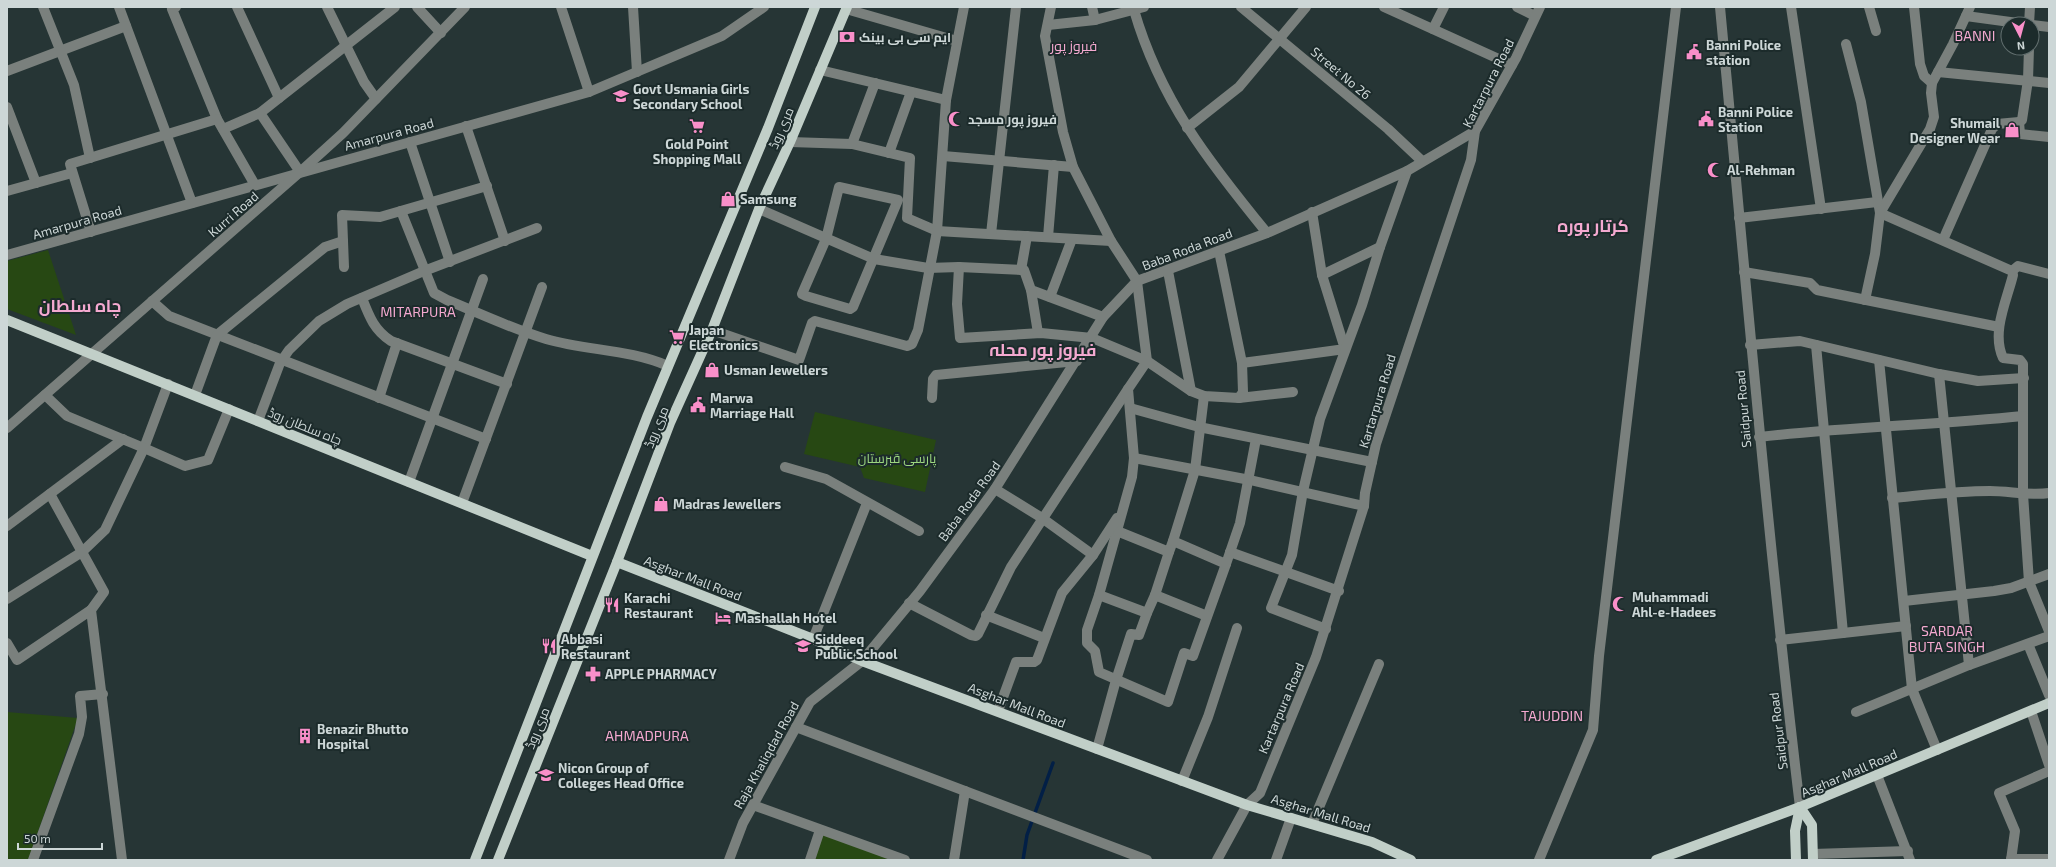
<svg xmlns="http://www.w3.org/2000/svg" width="2056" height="867" font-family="'Exo 2',Cairo,sans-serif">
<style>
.green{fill:#274813}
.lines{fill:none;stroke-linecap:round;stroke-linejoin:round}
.stream{stroke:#021f46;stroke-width:3.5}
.minor{stroke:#7a807d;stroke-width:10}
.major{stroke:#c1cfc8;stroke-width:10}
.labels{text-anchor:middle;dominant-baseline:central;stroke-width:4;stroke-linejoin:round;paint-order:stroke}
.poi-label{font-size:13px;font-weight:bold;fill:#cdd7d7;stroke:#1c2b2b;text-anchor:start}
.street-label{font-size:13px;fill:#cdd7d7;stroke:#1c2b2b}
.park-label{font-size:13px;fill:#9dd780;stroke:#1c2b2b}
.neighbourhood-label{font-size:14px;fill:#f4a9d0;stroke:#1c2b2b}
.district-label{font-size:17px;font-weight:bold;fill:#f4a9d0;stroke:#1c2b2b}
</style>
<rect width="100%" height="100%" fill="#263535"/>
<g class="green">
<polygon points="48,250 76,335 7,309 7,261"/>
<polygon points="815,412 936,440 925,492 864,478 860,467 804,454"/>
<polygon points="7,712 78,718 28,860 7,860"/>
<polygon points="820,830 890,854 889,860 810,860"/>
</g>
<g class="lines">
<polyline class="stream" points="1023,860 1027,835 1053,763"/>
<g class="minor">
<polyline points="43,7 74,85 90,158"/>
<polyline points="119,7 192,203"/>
<polyline points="176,7 172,9 217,119 255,185"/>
<polyline points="237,7 279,98 260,113 300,172"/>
<polyline points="327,7 364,82 376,99"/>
<polyline points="417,7 441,33"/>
<polyline points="561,7 589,92"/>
<polyline points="633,7 637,72"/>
<polyline points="1051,7 1045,36 1063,132 1073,167 1111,241 1137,281 1147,361 1128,389 1134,458 1132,477 1099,595 1087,630 1087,643 1095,651 1099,672 1168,702 1184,653 1193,656 1226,564"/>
<polyline points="1092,7 1095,20"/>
<polyline points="1241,7 1388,129 1422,161"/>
<polyline points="1384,7 1512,65"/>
<polyline points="1517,7 1535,16"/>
<path d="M 1720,7 C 1745,274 1768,541 1800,807"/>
<polyline points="1791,7 1821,209"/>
<polyline points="1869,7 1876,31"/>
<polyline points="1914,7 1920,64 1924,76 1932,83"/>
<path d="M 1970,7 L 1953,44 L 1932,83 L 1931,93 L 1934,117 L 1930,129 L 1880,213 L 2012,271 L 2013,275 C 2007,300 1991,332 2003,358 L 2020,360 L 2023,364 L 2023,494 L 2029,582 L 2049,631"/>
<polyline points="846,9 957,41"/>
<path d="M 1134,10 C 1160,100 1209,162 1267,233"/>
<polyline points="1966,16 2025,24"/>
<polyline points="2029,24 2030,7"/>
<polyline points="1048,25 1095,20 1144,7"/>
<polyline points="2032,25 2049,27"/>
<polyline points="1433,29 1444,7"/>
<polyline points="1846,44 1861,102 1880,213 1875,254 1865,300"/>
<polyline points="820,70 946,100"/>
<polyline points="7,71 126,26"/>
<polyline points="1938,72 2049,83"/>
<polyline points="279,98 395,7"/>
<polyline points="7,107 36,183"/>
<polyline points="2019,122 2020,134 2049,137"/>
<polyline points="466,126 505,241"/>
<polyline points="1187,128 1239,87 1306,7"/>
<polyline points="223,129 260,113"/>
<polyline points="410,142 450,262"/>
<polyline points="790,142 852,144 910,158 907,218 937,231 1111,241"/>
<polyline points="852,144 875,83"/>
<polyline points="889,153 911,92"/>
<polyline points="943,156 1073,167"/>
<polygon points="839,187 898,200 853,307 850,309 806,296 802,294 826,239"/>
<polyline points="7,191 72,173"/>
<polyline points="759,209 874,259 928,268 959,267 1024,270 1031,290 1103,317"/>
<path d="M 401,211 L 434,293 L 447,300 C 479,313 512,329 546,339 C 587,351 629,349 668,366"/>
<polyline points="1739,218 1877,202"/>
<polyline points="91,232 70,164 217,119"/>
<polyline points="991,234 1016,7"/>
<polyline points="1048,237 1054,165"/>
<polyline points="1943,240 1992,129 1997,124 2019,122 2022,120 2028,80 2029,48"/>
<polyline points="1219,251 1242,363"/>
<polyline points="7,255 589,92 722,36 764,7"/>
<polyline points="344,267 342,215 380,217 487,186"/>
<polyline points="959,267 957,304 960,338 1041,333 1092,338 1147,361 1191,391 1204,396 1239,398 1243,392 1242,363 1345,349 1322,275 1312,212"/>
<polyline points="1021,270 1027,236"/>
<polyline points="1168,271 1191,391"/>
<polyline points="2012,271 2018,266 2049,274"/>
<polyline points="1744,272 1810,283 1817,290 1999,327"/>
<polyline points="1322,275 1380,247"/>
<polyline points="1031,290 1038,333"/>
<polyline points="1050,297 1072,239"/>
<path d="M 362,298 C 369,316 374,330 391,341 L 507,384"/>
<polyline points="152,301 169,316 486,439"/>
<polyline points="712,330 799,360 812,323 815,321 907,346 912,344 918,330 937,231 946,100 964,7"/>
<polyline points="1750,345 1800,341 1939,374 1978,381 2024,378"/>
<polyline points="1816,345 1843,633"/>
<polyline points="1879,360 1912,689 1937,750"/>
<polyline points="1939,374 1969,665"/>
<polyline points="168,384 144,448 185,466 208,460 229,409"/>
<polyline points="195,395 217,335 325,247 343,241"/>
<polyline points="379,398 397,343"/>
<polyline points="932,398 933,379 936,375 1077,361"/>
<polyline points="1239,398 1293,392"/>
<polyline points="1130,408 1199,427 1372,462"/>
<polyline points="258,421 280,363 289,350 319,321 347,304 424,271 537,228"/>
<polyline points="7,428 300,172 343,133 465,7"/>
<path d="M 1759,437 C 1847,427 1935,425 2023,416"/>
<polyline points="1134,458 1250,480 1364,506"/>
<polyline points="785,467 826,479 919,531"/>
<polyline points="409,482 483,279"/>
<polyline points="995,489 1042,518 1093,555"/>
<polyline points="50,494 104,592 91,610 122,860"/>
<path d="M 1892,498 C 1925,495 1957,491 1990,491 C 2010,491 2029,496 2049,493"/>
<polyline points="462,503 542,287"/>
<polyline points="7,526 123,439"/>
<polyline points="1117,531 1169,552 1173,541 1226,564 1240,523 1256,439"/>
<polyline points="1173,541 1195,470 1204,396"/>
<polyline points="1230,552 1339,591"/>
<polyline points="1099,595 1147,613 1155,595 1207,616"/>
<polyline points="1155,595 1169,552"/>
<polyline points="7,599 82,552 105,530 144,448 67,416 45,395"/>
<polyline points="1904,601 1994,591 2011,588 2049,574"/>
<polyline points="909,603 971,635 976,636 978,634 1011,567 1128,389"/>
<polyline points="986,615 1044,638"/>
<polyline points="1326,629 1271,608 1292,555 1303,491 1320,419 1362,305 1380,247 1407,171"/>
<polyline points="813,639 867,503"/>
<polyline points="1780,640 1906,626"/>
<polyline points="7,643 17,660 91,610"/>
<polyline points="2028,644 2049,695"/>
<polyline points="998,711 1016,662 1034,662 1037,660 1062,593 1093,555 1117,518"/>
<polyline points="2031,711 2049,765"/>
<polyline points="1856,712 1969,665 2049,636"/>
<polyline points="796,727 1147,860"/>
<polyline points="1097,749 1116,680 1131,634 1139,635 1147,613"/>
<polyline points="1877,775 1910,860"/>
<polyline points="1182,781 1208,717 1237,628"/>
<polyline points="753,805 905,860"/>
<polyline points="1312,824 1379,664"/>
<polyline points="1813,854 1908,851"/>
<polyline points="2011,859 2049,859"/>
<polyline points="33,860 79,734 82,717 80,696 103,694"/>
<polyline points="729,860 743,823 810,702 862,661 920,591 995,489 1103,317 1137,281 1267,233 1407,171 1475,131"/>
<polyline points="810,860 820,830"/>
<polyline points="954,860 965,791"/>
<polyline points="1217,860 1247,805 1260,793 1316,657 1364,506 1365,493 1376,444 1471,160 1475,131 1516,58 1540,7"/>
<polyline points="1276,860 1291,818"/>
<polyline points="1539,860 1593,730 1599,656 1676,7"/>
<polyline points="2011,860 2015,831 1999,793 2049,771"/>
</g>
<g class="major">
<polyline points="7,320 592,556"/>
<polyline points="617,562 813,639 862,661 1247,805 1372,842 1411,860"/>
<polyline points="1800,807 1812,825 1813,860"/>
<polyline points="475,860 647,417 768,128 815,7"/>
<polyline points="498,860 617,562 670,423 712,330 759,209 790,142 847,7"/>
<polyline points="1656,860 1800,807 2049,703"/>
<polyline points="1796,860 1795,831 1800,807"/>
</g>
</g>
<defs>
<symbol id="bank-bare" viewBox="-9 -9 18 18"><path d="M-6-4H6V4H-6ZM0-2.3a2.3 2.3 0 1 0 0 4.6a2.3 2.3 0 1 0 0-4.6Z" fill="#f98fc9" stroke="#1c2b2b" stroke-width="2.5" paint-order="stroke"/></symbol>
<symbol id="civic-bare" viewBox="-9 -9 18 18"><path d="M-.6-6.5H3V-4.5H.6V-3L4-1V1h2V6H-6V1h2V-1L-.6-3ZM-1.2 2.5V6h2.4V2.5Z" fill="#f98fc9" stroke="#1c2b2b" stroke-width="2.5" paint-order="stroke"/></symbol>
<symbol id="school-bare" viewBox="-9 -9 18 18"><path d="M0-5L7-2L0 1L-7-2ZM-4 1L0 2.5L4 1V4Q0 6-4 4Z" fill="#f98fc9" stroke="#1c2b2b" stroke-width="2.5" paint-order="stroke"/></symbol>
<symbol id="mosque-bare" viewBox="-9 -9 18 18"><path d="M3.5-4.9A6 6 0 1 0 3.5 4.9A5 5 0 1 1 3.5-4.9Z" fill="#f98fc9" stroke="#1c2b2b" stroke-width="2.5" paint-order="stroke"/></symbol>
<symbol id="supermarket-bare" viewBox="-9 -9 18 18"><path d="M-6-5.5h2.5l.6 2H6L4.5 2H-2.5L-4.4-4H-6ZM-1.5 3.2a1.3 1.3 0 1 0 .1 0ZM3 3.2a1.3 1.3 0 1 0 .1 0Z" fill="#f98fc9" stroke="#1c2b2b" stroke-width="2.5" paint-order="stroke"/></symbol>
<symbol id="shop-bare" viewBox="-9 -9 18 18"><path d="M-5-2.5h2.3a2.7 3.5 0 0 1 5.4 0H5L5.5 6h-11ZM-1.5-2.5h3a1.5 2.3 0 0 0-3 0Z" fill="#f98fc9" stroke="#1c2b2b" stroke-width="2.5" paint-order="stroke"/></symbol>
<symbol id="restaurant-bare" viewBox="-9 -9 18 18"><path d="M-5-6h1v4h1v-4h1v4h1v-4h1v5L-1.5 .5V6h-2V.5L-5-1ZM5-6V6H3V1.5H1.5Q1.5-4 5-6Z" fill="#f98fc9" stroke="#1c2b2b" stroke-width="2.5" paint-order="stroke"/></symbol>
<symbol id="hotel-bare" viewBox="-9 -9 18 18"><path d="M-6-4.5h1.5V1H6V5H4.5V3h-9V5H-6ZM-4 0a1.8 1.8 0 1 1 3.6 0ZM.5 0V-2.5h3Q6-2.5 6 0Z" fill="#f98fc9" stroke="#1c2b2b" stroke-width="2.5" paint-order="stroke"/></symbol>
<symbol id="pharmacy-bare" viewBox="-9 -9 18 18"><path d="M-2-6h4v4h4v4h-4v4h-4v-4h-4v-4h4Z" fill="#f98fc9" stroke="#1c2b2b" stroke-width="2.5" paint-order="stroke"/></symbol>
<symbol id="building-bare" viewBox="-9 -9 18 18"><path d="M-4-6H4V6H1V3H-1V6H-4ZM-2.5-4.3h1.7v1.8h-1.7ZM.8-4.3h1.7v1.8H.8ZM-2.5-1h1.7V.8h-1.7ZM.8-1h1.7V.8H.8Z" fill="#f98fc9" stroke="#1c2b2b" stroke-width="2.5" paint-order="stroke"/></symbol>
<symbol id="university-bare" viewBox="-9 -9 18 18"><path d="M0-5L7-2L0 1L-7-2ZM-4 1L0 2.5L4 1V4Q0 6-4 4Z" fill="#f98fc9" stroke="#1c2b2b" stroke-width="2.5" paint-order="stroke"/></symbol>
</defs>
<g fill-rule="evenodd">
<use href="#bank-bare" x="836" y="26" width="22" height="22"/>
<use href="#civic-bare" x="1683" y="41" width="22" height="22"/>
<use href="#school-bare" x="610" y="85" width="22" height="22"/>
<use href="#mosque-bare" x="945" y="108" width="22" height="22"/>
<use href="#civic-bare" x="1695" y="108" width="22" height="22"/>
<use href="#supermarket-bare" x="686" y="115" width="22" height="22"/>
<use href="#shop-bare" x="2001" y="119" width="22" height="22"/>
<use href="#mosque-bare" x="1704" y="159" width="22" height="22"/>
<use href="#shop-bare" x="717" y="188" width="22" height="22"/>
<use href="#supermarket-bare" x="666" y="326" width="22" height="22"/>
<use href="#shop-bare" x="701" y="359" width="22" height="22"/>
<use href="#civic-bare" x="687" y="394" width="22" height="22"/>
<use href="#shop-bare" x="650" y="493" width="22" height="22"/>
<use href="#mosque-bare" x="1609" y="593" width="22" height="22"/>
<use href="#restaurant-bare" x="601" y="594" width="22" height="22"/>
<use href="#hotel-bare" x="712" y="607" width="22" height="22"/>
<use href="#restaurant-bare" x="538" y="635" width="22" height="22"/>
<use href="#school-bare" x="792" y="635" width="22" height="22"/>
<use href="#pharmacy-bare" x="582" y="663" width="22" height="22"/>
<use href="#building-bare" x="294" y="725" width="22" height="22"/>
<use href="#university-bare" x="535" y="764" width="22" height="22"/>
</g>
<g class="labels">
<g class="poi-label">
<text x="859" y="37">ایم سی بی بینک</text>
<text x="1706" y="45">Banni Police<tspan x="1706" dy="15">station</tspan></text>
<text x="633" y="89">Govt Usmania Girls<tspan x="633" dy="15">Secondary School</tspan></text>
<text x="1718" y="112">Banni Police<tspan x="1718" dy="15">Station</tspan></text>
<text x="968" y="119">فیروز پور مسجد</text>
<text x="2000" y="123" text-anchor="end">Shumail<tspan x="2000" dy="15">Designer Wear</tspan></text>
<text x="697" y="144" text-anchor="middle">Gold Point<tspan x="697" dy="15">Shopping Mall</tspan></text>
<text x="1727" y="170">Al-Rehman</text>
<text x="740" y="199">Samsung</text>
<text x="689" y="330">Japan<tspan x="689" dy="15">Electronics</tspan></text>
<text x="724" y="370">Usman Jewellers</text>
<text x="710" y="398">Marwa<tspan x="710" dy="15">Marriage Hall</tspan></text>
<text x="673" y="504">Madras Jewellers</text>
<text x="1632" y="597">Muhammadi<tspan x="1632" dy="15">Ahl-e-Hadees</tspan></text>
<text x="624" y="598">Karachi<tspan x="624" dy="15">Restaurant</tspan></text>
<text x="735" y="618">Mashallah Hotel</text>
<text x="561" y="639">Abbasi<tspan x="561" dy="15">Restaurant</tspan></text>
<text x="815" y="639">Siddeeq<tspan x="815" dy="15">Public School</tspan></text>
<text x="605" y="674">APPLE PHARMACY</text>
<text x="317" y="729">Benazir Bhutto<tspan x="317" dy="15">Hospital</tspan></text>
<text x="558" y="768">Nicon Group of<tspan x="558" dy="15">Colleges Head Office</tspan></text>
</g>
<g class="street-label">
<text transform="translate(1341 73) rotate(40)">Street No 26</text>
<text transform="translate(1488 83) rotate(-63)">Kartarpura Road</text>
<text transform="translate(781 128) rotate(-67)">مری روڈ</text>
<text transform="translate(389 134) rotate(-15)">Amarpura Road</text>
<text transform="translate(233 214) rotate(-41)">Kurri Road</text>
<text transform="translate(77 222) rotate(-16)">Amarpura Road</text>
<text transform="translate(1187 249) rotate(-21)">Baba Roda Road</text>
<text transform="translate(1377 401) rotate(-73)">Kartarpura Road</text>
<text transform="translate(1743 409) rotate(-95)">Saidpur Road</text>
<text transform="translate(305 426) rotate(22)">چاہ سلطان روڈ</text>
<text transform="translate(656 427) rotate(-68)">مری روڈ</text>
<text transform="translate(969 501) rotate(-54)">Baba Roda Road</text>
<text transform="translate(693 578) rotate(21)">Asghar Mall Road</text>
<text transform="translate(1017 705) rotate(21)">Asghar Mall Road</text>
<text transform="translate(1281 708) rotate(-67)">Kartarpura Road</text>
<text transform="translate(537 728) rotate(-68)">مری روڈ</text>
<text transform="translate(1778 731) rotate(-97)">Saidpur Road</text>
<text transform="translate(766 755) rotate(-61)">Raja Khaliqdad Road</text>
<text transform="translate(1849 773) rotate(-23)">Asghar Mall Road</text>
<text transform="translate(1321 813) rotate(17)">Asghar Mall Road</text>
</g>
<g class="park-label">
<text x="897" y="458">پارسی قبرستان</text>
</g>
<g class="neighbourhood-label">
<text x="1975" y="35">BANNI</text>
<text x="1074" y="45">فیروز پور</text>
<text x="418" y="311">MITARPURA</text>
<text x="1947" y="630">SARDAR<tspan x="1947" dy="16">BUTA SINGH</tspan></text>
<text x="1552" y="715">TAJUDDIN</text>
<text x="647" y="735">AHMADPURA</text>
</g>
<g class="district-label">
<text x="1593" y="225">کرتار پورہ</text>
<text x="80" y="305">چاہ سلطان</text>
<text x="1043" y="349">فیروز پور محلہ</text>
</g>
</g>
<rect width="2056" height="867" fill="none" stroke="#cdd7d7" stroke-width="16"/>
<g transform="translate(2020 36) rotate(174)"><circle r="19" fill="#1c2b2b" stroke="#637070"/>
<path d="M0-3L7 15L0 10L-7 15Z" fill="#f98fc9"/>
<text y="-6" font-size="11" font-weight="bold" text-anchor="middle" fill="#cdd7d7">N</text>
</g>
<path d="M18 843v6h84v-6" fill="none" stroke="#cdd7d7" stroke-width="2"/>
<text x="24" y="843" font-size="12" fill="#cdd7d7" stroke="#1c2b2b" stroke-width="3" paint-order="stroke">50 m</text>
</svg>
